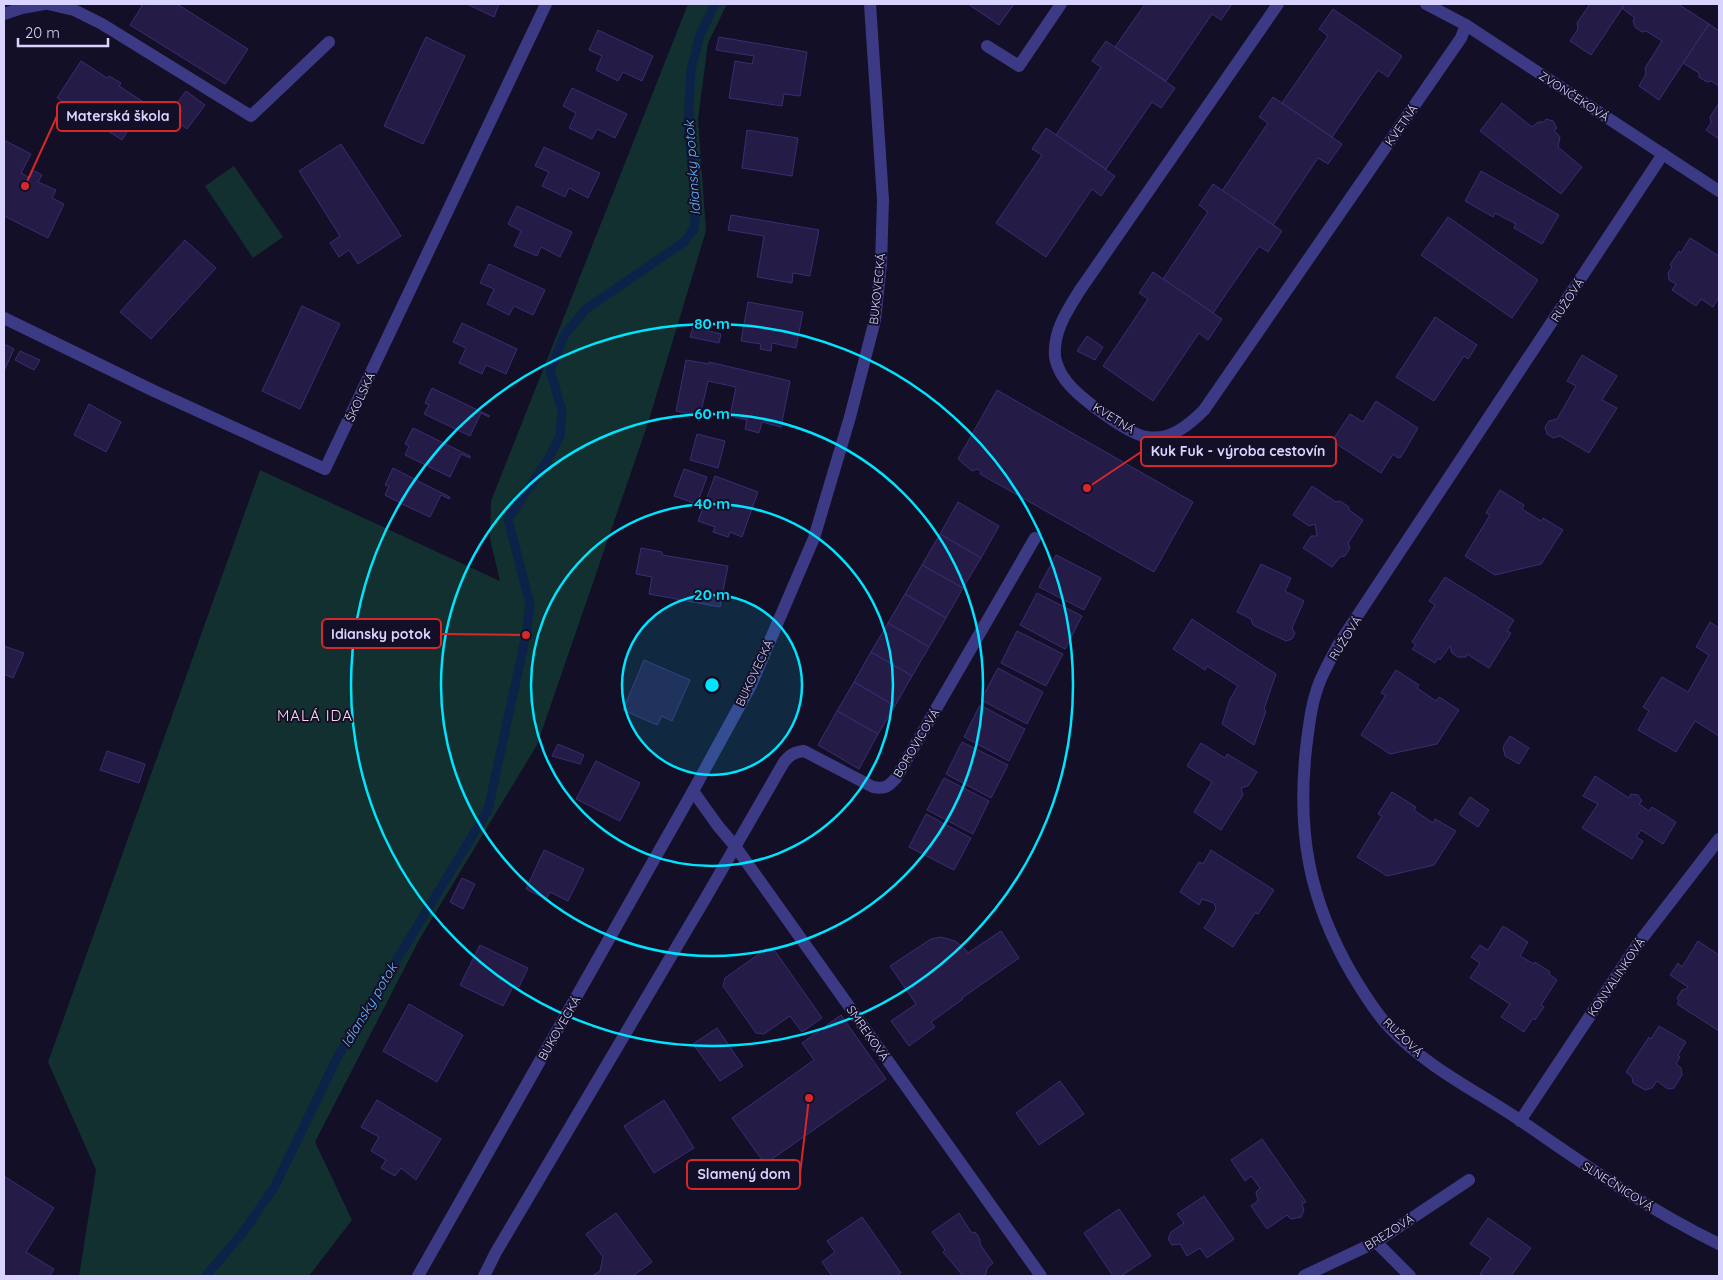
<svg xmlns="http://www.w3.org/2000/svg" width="1723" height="1280" font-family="Quicksand,sans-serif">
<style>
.green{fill:#12302f}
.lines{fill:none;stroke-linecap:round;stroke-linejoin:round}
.stream{stroke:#0c2248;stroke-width:9}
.building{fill:#241b47;stroke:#3b2d73}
.minor{stroke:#3d3a85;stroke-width:12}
.tertiary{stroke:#3d3a85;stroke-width:12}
.ring{fill:none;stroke:#00e5ff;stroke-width:2.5}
.labels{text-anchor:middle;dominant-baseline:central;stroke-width:4;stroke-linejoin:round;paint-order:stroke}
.street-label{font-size:12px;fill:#d9d4ff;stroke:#130f26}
.water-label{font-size:14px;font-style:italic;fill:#62b6ff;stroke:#130f26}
.quarter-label{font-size:15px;letter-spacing:1px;fill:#ffd6f0;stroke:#130f26}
.centre{fill:#00e5ff;stroke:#130f26;stroke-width:2.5}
.ring-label{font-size:15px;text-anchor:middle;font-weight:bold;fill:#00e5ff;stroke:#130f26;stroke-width:4;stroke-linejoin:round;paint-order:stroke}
.leader{fill:none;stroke:#d62828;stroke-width:2}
.callout-dot{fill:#d62828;stroke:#130f26;stroke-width:2}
.callout{fill:#130f26;stroke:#d62828;stroke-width:2}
.callout-label{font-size:14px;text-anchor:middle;font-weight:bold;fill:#d9d4ff}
</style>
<rect width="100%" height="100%" fill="#130f26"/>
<g class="green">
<polygon points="688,4 727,4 708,43 698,119 706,231 647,426 537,745 419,940 315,1142 352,1220 309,1276 79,1276 96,1170 48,1062 260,470 500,581 490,539 491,501"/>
<polygon points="234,166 283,237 253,258 205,186"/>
</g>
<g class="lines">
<polyline class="stream" points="206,1276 244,1231 275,1186 337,1058 488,810 526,635 530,604 508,519 547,461 560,436 562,410 550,371 565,334 586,309 684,242 694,229 696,210 688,125 691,70 700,35 715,4"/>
</g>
<g class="building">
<polygon points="139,4 177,4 248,49 225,84 130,25 142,6"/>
<polygon points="467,4 499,4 494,17"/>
<polygon points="968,4 1014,4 999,25"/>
<polygon points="1145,4 1232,4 1221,20 1212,14 1166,81 1115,47"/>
<polygon points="1590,4 1625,4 1591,55 1570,41 1578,29 1577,23"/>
<polygon points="1625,4 1678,4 1709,24 1659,100 1639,86 1646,74 1645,68 1662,41 1646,31 1642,32 1635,27 1633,20 1635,18 1622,8"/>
<polygon points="1333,9 1402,56 1388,77 1378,70 1332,137 1282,103 1328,36 1319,29"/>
<polygon points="1709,24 1719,31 1719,86 1711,81 1707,82 1699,77 1699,73 1683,63"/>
<polygon points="598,30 653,56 642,81 623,72 618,81 596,70 602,56 589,50"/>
<polygon points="426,37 465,56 423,144 384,126"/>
<polygon points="719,37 807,52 800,96 784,94 782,106 729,98 735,61 752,64 754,56 716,50"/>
<polygon points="1106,41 1175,88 1161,108 1152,102 1106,169 1056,135 1101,67 1092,61"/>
<polygon points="81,61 107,78 109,76 121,83 119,86 145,103 122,140 57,98"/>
<polygon points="572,88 627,114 615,138 597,129 592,139 569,128 576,113 563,106"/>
<polygon points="186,91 205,105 187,129 168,115"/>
<polygon points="1273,97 1342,144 1328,164 1318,158 1273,225 1222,191 1268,123 1259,117"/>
<polygon points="1502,103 1532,127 1538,122 1544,122 1546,119 1553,121 1557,128 1554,130 1560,137 1558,147 1582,167 1561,194 1480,131"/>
<polygon points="1719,103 1719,139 1706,130 1711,123 1710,117"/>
<polygon points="1046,128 1115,176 1101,196 1092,189 1046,257 996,223 1042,155 1032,149"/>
<polygon points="747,130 798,138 792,176 742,168"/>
<polygon points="4,140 31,154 21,173 30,178 33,170 42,175 38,182 56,190 52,198 64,204 48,238 4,216"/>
<polygon points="341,144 401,236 358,264 349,250 339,257 330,243 340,236 299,171"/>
<polygon points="544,147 600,173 588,198 569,188 565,197 542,186 549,172 535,166"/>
<polygon points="1481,171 1559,215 1542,244 1514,228 1516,224 1495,213 1493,217 1465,201"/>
<polygon points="1213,184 1282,231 1268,252 1259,246 1213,313 1163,279 1208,212 1199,205"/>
<polygon points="517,206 572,232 560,257 541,247 537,256 514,246 521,231 508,224"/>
<polygon points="731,215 819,230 810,276 793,273 792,283 757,277 764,236 728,230"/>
<polygon points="1448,217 1538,280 1512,318 1421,255"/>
<polygon points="1690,238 1719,256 1719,297 1713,307 1701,299 1696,306 1672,290 1676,284 1669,280 1668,273 1672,267 1670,265 1679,251 1681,253"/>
<polygon points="185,240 216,268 151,339 120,312"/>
<polygon points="489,264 545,290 533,315 514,306 509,315 487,304 494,289 480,283"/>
<polygon points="1153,272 1222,319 1208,340 1199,333 1153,401 1103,366 1148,299 1139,293"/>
<polygon points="748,302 803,312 796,348 772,343 771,351 760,349 761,344 741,341"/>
<polygon points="302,306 340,324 300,409 262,391"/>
<polygon points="1435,317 1477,345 1468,359 1464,356 1434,401 1396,377"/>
<polygon points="462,323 517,349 506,374 486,365 482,374 459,363 466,348 453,342"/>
<polygon points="693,327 721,334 719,343 690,337"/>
<polygon points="1087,336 1103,347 1095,360 1077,351"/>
<polygon points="4,344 14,349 4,371"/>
<polygon points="20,351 40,360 34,370 15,360"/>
<polygon points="1582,355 1617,376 1602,400 1617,408 1589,453 1560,436 1553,438 1547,434 1545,427 1549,421 1557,419 1576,386 1567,381"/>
<polygon points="686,360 709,364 709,362 790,381 781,427 762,422 759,433 745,429 747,420 730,416 736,387 708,381 700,416 676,411"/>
<polygon points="432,388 490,416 489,417 481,413 470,436 424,414 429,405 425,403"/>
<polygon points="997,390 1193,502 1154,572 980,474 981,471 977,469 972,471 958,459"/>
<polygon points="1376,401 1418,428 1401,457 1398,458 1393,454 1381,473 1332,441 1350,414 1363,422"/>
<polygon points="89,404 121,422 106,452 74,435"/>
<polygon points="413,428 470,456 470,458 461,454 450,477 405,455 409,446 405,444"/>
<polygon points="697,434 725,441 718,468 690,460"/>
<polygon points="393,468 416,480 450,497 449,499 441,495 430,517 404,505 385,495 389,486 385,485"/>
<polygon points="684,469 707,477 697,504 674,496"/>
<polygon points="715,476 758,492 742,537 730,532 728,537 713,532 715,527 698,521"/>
<polygon points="1312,486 1336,502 1340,501 1349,507 1349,510 1363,520 1348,543 1350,548 1345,556 1340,557 1332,567 1303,548 1311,536 1317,536 1315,524 1309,526 1293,515"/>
<polygon points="1500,490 1524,505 1522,509 1541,521 1543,518 1563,530 1541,564 1495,575 1465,556 1490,515 1486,513"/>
<polygon points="958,502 999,526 981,558 940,534"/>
<polygon points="940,534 981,558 963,588 922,565"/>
<polygon points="641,548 662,552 662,555 728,566 720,607 649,594 652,577 636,574"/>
<polygon points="1056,555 1101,578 1084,610 1039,587"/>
<polygon points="1261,564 1291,578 1285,591 1304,601 1292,628 1295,633 1292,639 1286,641 1253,625 1251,619 1237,612"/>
<polygon points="922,565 963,588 946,618 905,594"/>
<polygon points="1445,577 1514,620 1507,631 1511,633 1489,668 1467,654 1466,657 1458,657 1452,653 1450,646 1440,660 1438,658 1435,663 1412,649 1416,645 1412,642 1435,605 1429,601"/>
<polygon points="1037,593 1082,616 1065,649 1020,625"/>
<polygon points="905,594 946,618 929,647 888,623"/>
<polygon points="1192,619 1276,674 1264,709 1266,711 1254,745 1222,724 1230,699 1238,686 1207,666 1205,670 1173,649"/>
<polygon points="1710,622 1719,628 1719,736 1695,721 1676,752 1638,730 1649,711 1643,707 1662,677 1688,692 1709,655 1696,647"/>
<polygon points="888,623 929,647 912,676 871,652"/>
<polygon points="1017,631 1063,654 1046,686 1001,663"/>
<polygon points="4,646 24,653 13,678 4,674"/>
<polygon points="871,652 912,676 895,706 854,682"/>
<polygon points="644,660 690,680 672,721 662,716 657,725 623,710"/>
<polygon points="998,668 1043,692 1027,724 981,700"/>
<polygon points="1396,670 1419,685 1417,688 1436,701 1439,697 1459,710 1437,744 1390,754 1361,735 1386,695 1381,693"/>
<polygon points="854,682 895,706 878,734 837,711"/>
<polygon points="980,705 1025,729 1009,761 964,737"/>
<polygon points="837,711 878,734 859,769 818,745"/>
<polygon points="1510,736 1529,748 1519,764 1505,756 1503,747"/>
<polygon points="962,742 1008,765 991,798 946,774"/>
<polygon points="1201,743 1225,758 1227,754 1257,772 1248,786 1241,788 1243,795 1221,830 1194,812 1212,782 1187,766"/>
<polygon points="558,744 584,755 580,764 552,756"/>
<polygon points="107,751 145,764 139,783 100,770"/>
<polygon points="596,761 640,783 620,821 576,799"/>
<polygon points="1595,776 1629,798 1631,794 1638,795 1642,801 1639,804 1649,811 1652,807 1676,822 1663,844 1641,830 1636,837 1643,841 1632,859 1582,828 1598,804 1583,796"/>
<polygon points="944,778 989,801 973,834 927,810"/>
<polygon points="1392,792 1416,807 1414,810 1433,823 1435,819 1456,831 1434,865 1387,876 1357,857 1382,816 1378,814"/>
<polygon points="1470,797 1489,810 1478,827 1459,814"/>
<polygon points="926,814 971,838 954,870 909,847"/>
<polygon points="544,850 584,869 568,901 550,892 546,899 526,889"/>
<polygon points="1211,850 1274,890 1258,914 1255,913 1233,947 1204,928 1216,909 1214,903 1202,899 1199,905 1180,892 1199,862 1203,864"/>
<polygon points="462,878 475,884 463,909 450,902"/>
<polygon points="1503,926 1528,942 1520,956 1534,964 1535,962 1550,972 1549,974 1557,980 1541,1005 1544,1007 1535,1020 1533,1018 1524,1032 1501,1017 1510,1004 1470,978 1480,963 1471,957 1480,945 1488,950"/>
<polygon points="1001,931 1019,958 962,998 963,999 931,1022 935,1027 909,1046 891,1021 916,1004 890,966 931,939 941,937 955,941 963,947 968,953"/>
<polygon points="1698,941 1719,955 1719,1031 1677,1004 1679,1001 1677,998 1682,990 1686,989 1688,987 1670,975 1678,963 1682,967"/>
<polygon points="480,945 528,968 519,987 514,985 503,1006 460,985"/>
<polygon points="766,949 775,951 822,1018 802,1032 790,1016 764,1034 756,1033 723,986 725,978"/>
<polygon points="409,1004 463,1035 437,1082 383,1051"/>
<polygon points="841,1015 886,1079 765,1164 732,1118 814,1060 802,1043"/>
<polygon points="1659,1026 1686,1042 1678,1055 1680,1057 1676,1064 1681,1068 1682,1075 1674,1088 1668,1089 1657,1081 1652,1088 1645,1090 1633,1083 1632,1077 1626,1072 1649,1037 1651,1039"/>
<polygon points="717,1028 743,1066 720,1081 693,1044"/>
<polygon points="1060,1081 1084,1114 1039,1145 1016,1113"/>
<polygon points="377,1100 441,1139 416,1180 401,1168 395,1176 381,1168 386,1160 371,1151 379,1137 361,1127"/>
<polygon points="664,1100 694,1148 654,1173 624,1126"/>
<polygon points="1262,1139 1306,1202 1302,1204 1304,1210 1301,1217 1291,1219 1287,1215 1267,1229 1251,1206 1258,1201 1256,1192 1260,1188 1251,1176 1245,1181 1231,1160"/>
<polygon points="4,1176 54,1208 26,1252 54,1269 50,1276 4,1276"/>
<polygon points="1204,1196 1234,1239 1207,1258 1200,1248 1187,1256 1180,1244 1172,1245 1168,1239 1171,1232 1184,1223 1177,1214"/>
<polygon points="1119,1209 1151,1256 1121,1276 1113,1276 1084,1233"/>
<polygon points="616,1213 652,1262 633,1276 592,1276 600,1271 603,1257 586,1234"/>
<polygon points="959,1213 971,1232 976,1233 980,1240 980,1244 993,1263 987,1268 986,1274 983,1276 963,1276 943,1252 945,1250 932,1232"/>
<polygon points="862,1217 901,1273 896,1276 832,1276 822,1262 835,1252 827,1241"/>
<polygon points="1488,1218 1531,1248 1511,1276 1484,1276 1480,1274 1491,1258 1470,1244"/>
</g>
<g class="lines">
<g class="minor">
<polyline points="48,4 74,10 102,24 251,116 329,42"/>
<path d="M 1278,4 L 1080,290 C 1067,311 1053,331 1055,357 C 1056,363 1060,373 1064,378 C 1075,395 1127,434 1147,437 C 1170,441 1189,425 1204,410 L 1461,38 L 1466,25"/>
<polyline points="1426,4 1466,25 1719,191"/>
<polyline points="4,14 22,8 44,4"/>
<polyline points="987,46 1019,66 1061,4"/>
<path d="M 1663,154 L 1338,645 C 1332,657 1325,669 1320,681 C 1311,703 1309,726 1306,749 C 1297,833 1309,900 1352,974 C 1363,992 1374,1011 1389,1027 C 1428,1069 1481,1093 1527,1125 C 1589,1168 1651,1211 1719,1244"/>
<polyline points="4,318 154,391 325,469 546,4"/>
<polyline points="693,791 718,826 735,846 1041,1276"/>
<polyline points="1520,1121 1637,945 1719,839"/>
<polyline points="1376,1242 1410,1276"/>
<path d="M 484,1276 L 496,1252 L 705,899 L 784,762 C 790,755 794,752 804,751 L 873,787 C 885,789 888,787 896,778 L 1035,538"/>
<polyline points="1304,1276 1376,1242 1469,1180"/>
</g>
<polyline class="tertiary" points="418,1276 693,791 751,685 814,538 850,417 875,320 881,264 883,200 870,4"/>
</g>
<circle cx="712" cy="685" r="90" fill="#00e5ff" fill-opacity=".12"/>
<g class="ring">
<circle cx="712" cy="685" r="90"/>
<circle cx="712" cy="685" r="181"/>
<circle cx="712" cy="685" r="271"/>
<circle cx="712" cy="685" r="361"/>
</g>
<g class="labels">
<g class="street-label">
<text transform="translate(1574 96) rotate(33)">ZVONČEKOVÁ</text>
<text transform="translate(1401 125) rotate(-55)">KVETNÁ</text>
<text transform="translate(877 289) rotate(-84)">BUKOVECKÁ</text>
<text transform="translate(1567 300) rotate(-57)">RUŽOVÁ</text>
<text transform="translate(360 397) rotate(-65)">ŠKOLSKÁ</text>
<text transform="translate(1114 418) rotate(32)">KVETNÁ</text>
<text transform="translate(1345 638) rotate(-58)">RUŽOVÁ</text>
<text transform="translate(754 673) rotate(-65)">BUKOVECKÁ</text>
<text transform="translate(916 743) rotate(-59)">BOROVICOVÁ</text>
<text transform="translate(1616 977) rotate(-56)">KONVALINKOVÁ</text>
<text transform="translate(559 1028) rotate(-60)">BUKOVECKÁ</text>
<text transform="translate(868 1033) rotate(55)">SMREKOVÁ</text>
<text transform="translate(1403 1037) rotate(44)">RUŽOVÁ</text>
<text transform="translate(1618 1186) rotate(32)">SLNEČNICOVÁ</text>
<text transform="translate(1389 1232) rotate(-32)">BREZOVÁ</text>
</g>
<g class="water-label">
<text transform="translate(692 168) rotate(-94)">Idiansky potok</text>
<text transform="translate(369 1005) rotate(-59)">Idiansky potok</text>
</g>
<g class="quarter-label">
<text x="315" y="715">MALÁ IDA</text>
</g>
</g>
<circle cx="712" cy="685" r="8" class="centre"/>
<g class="ring-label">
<text x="712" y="329">80 m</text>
<text x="712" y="419">60 m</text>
<text x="712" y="509">40 m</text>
<text x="712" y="600">20 m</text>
</g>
<path class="leader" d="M25 186L57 116M1087 488L1141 452M526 635L441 634M809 1098L800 1174"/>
<g class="callout-dot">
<circle cx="25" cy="186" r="5"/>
<circle cx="1087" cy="488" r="5"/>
<circle cx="526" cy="635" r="5"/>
<circle cx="809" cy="1098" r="5"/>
</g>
<g class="callout">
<rect x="57" y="102" width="123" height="29" rx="5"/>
<rect x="1141" y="437" width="195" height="29" rx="5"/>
<rect x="322" y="619" width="119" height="29" rx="5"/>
<rect x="687" y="1160" width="113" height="29" rx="5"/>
</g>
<g class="callout-label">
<text x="118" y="121">Materská škola</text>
<text x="1238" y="456">Kuk Fuk - výroba cestovín</text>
<text x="381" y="639">Idiansky potok</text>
<text x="744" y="1179">Slamený dom</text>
</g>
<rect width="1723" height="1280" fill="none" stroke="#d9d4ff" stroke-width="10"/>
<path d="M18 38v8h90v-8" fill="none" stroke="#d9d4ff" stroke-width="2.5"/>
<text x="25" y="38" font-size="15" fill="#d9d4ff" stroke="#130f26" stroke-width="4" paint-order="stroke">20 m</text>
</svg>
